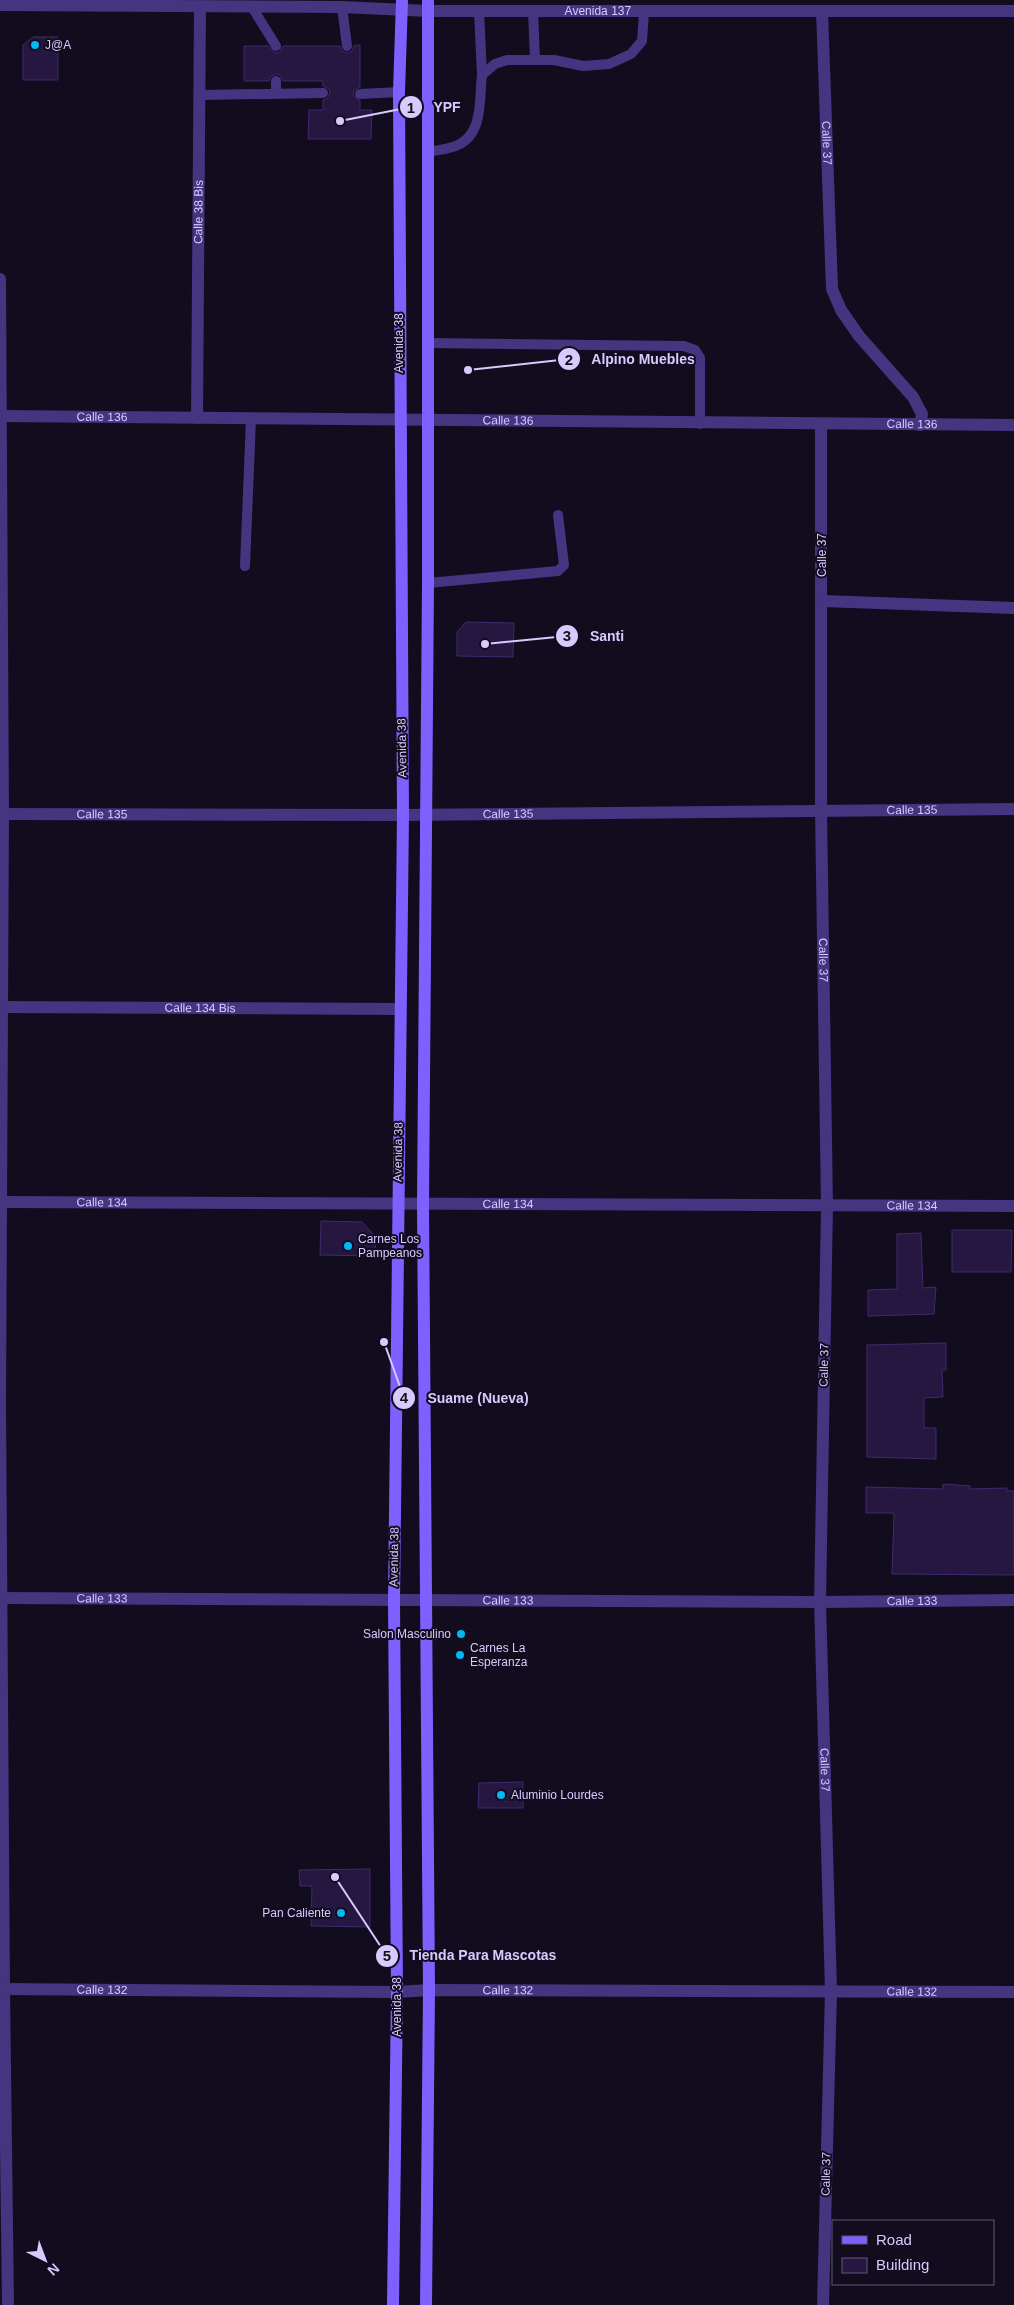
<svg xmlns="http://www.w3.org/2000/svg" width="1014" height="2305" font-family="Arial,sans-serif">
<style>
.building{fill:#261741;stroke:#41296d}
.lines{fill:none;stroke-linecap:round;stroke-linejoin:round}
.service{stroke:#433580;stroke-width:10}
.minor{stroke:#433580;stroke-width:12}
.tertiary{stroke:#433580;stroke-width:12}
.secondary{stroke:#7d61ff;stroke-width:12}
.poi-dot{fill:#00b8f5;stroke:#120c1f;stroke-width:2}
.labels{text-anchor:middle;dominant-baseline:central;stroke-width:4;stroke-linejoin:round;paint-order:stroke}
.street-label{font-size:12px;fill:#d8caff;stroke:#120c1f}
.poi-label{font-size:12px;fill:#d8caff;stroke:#120c1f;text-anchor:start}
.leader{fill:none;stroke:#d8caff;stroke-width:2}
.callout-dot{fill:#d8caff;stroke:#120c1f;stroke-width:2}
.mark-label{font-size:15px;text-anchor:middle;font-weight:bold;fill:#111}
.callout-label{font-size:14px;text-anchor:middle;font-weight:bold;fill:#d8caff;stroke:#120c1f;stroke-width:4;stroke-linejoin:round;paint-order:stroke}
</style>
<rect width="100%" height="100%" fill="#120c1f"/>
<g class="building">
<polygon points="33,37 58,37 58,80 23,80 23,45"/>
<polygon points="360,45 360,87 354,90 353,95 360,101 360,110 372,110 371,139 308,139 309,110 323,110 323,100 327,99 330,93 329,89 323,86 323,81 283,81 280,75 276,74 270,77 269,81 244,81 244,46 268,46 276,53 280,52 283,46 340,46 342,51 347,53 352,51 354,46"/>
<polygon points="466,622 514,623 513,657 457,656 457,632"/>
<polygon points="321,1221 362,1222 376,1237 375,1256 320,1255"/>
<polygon points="952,1230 1012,1230 1011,1272 952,1272"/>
<polygon points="921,1233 923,1288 936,1287 934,1314 868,1316 868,1290 897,1289 897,1234"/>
<polygon points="946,1343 946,1370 942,1370 943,1397 924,1398 924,1428 936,1428 936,1459 867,1457 867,1345"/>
<polygon points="943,1484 970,1486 970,1489 1007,1488 1007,1491 1014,1491 1014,1575 892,1574 894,1513 866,1513 866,1487 943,1489"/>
<polygon points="523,1782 523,1808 478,1808 479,1783"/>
<polygon points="370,1869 370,1927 311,1926 312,1886 300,1886 299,1870"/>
</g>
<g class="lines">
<g class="service">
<polyline points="252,7 276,46"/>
<polyline points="342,7 347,46"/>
<polyline points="479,11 482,75"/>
<polyline points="533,11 535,59"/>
<polyline points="276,81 276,94"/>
<polyline points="360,94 399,92"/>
<polyline points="201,95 323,93"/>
<path d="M 428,152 C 437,150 450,149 458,145 C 484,133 479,98 482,75 L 495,64 L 507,60 L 554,60 L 583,66 L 609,64 L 631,54 L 642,41 L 644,12"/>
<polyline points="428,343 684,346 695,350 700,358 700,424"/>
<polyline points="245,566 251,419"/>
<polyline points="428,583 558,571 564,565 558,515"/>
</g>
<g class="minor">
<path id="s1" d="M 822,11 L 832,289 L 841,310 L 859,336 L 913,397 L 922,414 L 920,425"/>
<polyline points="0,279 3,814 0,1404 4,1989 8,2305"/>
<path id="s2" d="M 0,416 L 1014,425"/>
<path id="s3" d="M 197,418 L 200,6"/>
<path id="s4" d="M 821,424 L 821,810 L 827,1206 L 820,1602 L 831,1991 L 823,2305"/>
<polyline points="823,601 1014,608"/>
<path id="s5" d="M 0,814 L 403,815 L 1014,809"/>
<path id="s6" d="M 0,1007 L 399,1009"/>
<path id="s7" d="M 0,1202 L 1014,1206"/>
<path id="s8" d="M 0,1598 L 820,1602 L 1014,1600"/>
<path id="s9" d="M 0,1989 L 397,1992 L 429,1990 L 1014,1992"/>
</g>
<path class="tertiary" id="s10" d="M 0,5 L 342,7 L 428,11 L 1014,11"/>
<g class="secondary">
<polyline points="393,2305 397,1992 394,1600 403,815 399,92 402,0"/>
<polyline points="426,2305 429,1990 423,1204 428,583 428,0"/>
</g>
</g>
<g class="poi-dot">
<circle cx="35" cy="45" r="5"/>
<circle cx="348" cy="1246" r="5"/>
<circle cx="461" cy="1634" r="5"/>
<circle cx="460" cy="1655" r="5"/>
<circle cx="501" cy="1795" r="5"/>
<circle cx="341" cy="1913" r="5"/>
</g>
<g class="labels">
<g class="street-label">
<text stroke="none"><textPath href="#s10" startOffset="598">Avenida 137</textPath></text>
<text stroke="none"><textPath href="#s1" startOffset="132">Calle 37</textPath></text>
<text stroke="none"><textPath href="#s3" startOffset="206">Calle 38 Bis</textPath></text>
<text transform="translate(399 343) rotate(-90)">Avenida 38</text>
<text stroke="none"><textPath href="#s2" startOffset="102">Calle 136</textPath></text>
<text stroke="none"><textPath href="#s2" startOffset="508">Calle 136</textPath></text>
<text stroke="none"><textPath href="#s2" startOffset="912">Calle 136</textPath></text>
<text transform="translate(822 555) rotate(-90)">Calle 37</text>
<text transform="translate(402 748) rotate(-91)">Avenida 38</text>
<text stroke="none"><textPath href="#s5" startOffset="912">Calle 135</textPath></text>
<text stroke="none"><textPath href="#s5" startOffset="102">Calle 135</textPath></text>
<text stroke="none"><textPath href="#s5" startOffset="508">Calle 135</textPath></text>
<text stroke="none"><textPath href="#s4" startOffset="536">Calle 37</textPath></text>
<text stroke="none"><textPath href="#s6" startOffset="200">Calle 134 Bis</textPath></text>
<text transform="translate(398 1152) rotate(-89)">Avenida 38</text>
<text stroke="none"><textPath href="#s7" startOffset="102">Calle 134</textPath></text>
<text stroke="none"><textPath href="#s7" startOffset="508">Calle 134</textPath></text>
<text stroke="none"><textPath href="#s7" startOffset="912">Calle 134</textPath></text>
<text transform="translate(824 1365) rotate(-89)">Calle 37</text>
<text transform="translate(394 1557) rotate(-89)">Avenida 38</text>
<text stroke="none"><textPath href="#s8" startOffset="102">Calle 133</textPath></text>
<text stroke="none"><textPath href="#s8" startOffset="508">Calle 133</textPath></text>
<text stroke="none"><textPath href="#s8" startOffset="912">Calle 133</textPath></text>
<text stroke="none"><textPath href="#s4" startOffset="1346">Calle 37</textPath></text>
<text stroke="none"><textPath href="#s9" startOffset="102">Calle 132</textPath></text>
<text stroke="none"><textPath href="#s9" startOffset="508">Calle 132</textPath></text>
<text stroke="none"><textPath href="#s9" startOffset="912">Calle 132</textPath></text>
<text transform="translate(397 2007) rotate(-90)">Avenida 38</text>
<text transform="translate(826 2174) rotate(-89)">Calle 37</text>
</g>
<g class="poi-label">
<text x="45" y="45">J@A</text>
<text x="358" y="1239">Carnes Los<tspan x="358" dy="14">Pampeanos</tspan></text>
<text x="451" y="1634" text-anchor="end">Salon Masculino</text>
<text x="470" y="1648">Carnes La<tspan x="470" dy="14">Esperanza</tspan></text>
<text x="511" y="1795">Aluminio Lourdes</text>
<text x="331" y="1913" text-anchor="end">Pan Caliente</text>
</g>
</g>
<path class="leader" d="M340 121L411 107M468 370L569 359M485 644L567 636M384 1342L404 1398M335 1877L387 1956"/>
<g class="callout-dot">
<circle cx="340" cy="121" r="5"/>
<circle cx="468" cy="370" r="5"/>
<circle cx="485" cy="644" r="5"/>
<circle cx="384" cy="1342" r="5"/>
<circle cx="335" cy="1877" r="5"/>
<circle cx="411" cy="107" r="12"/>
<circle cx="569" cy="359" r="12"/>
<circle cx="567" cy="636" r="12"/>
<circle cx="404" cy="1398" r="12"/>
<circle cx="387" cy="1956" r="12"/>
</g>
<g class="mark-label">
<text x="411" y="113">1</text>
<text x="569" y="365">2</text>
<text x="567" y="641">3</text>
<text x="404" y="1403">4</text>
<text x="387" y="1961">5</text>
</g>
<g class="callout-label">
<text x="447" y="112">YPF</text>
<text x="643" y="364">Alpino Muebles</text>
<text x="607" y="641">Santi</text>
<text x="478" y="1403">Suame (Nueva)</text>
<text x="483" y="1960">Tienda Para Mascotas</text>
</g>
<rect x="832" y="2220" width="162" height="65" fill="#120c1f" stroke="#615879"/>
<rect x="842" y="2236" width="25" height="8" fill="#7d61ff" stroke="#615879"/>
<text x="876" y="2245" font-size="15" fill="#d8caff">Road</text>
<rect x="842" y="2258" width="25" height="15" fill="#261741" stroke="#615879"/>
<text x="876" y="2270" font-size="15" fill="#d8caff">Building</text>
<g transform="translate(45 2260) rotate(138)" stroke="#120c1f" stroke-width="4" paint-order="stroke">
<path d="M0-4L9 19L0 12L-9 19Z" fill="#d8caff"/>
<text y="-8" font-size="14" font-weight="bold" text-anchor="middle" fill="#d8caff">N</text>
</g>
</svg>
